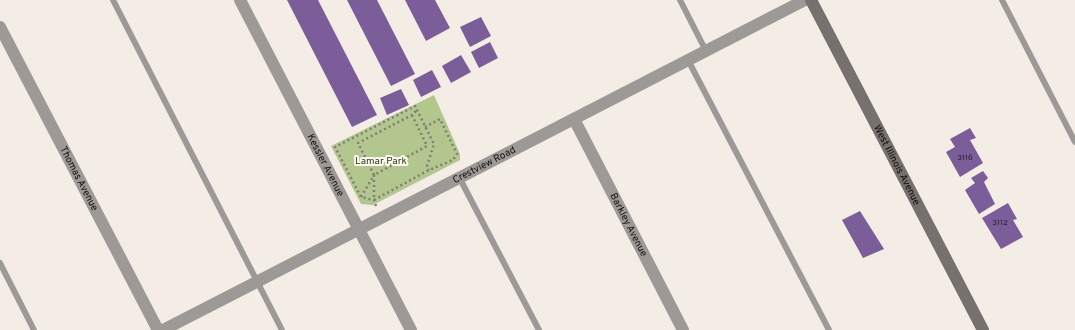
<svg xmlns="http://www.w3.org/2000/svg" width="1075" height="330" font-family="Overpass,sans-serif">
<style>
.green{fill:#b2c68d}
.building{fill:#7a5d99}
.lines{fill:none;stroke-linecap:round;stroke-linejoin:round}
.path{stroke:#807c77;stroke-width:2.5;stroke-dasharray:2 3;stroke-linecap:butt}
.lane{stroke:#9d9997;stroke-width:6}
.street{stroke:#9d9997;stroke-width:12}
.secondary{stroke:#76706e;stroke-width:12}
.labels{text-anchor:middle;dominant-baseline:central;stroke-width:4;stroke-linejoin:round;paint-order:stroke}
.number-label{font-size:8px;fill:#2a202e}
.park-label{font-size:10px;fill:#2b3a05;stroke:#fffaf6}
.street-label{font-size:10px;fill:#0f0c0a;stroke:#fffaf6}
</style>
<rect width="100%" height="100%" fill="#f3ede6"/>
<polygon class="green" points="434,95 460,154 460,160 373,205 361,204 331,146"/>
<g class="building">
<polygon points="287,0 318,0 377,115 352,127"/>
<polygon points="347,0 377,0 415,74 391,86"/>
<polygon points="405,0 435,0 450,28 426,41"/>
<polygon points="481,17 491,36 470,47 460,27"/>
<polygon points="490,42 498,58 479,68 471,52"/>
<polygon points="461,55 471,72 451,83 442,66"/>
<polygon points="432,70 441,87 421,97 413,80"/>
<polygon points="401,89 409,105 387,115 380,98"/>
<polygon points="970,128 976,138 970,140 983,163 960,177 946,152 955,147 950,139"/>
<polygon points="983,171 988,178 984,182 995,204 979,214 965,190 975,183 971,178"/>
<polygon points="1008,203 1017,219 1013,220 1023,237 1001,249 982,218"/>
<polygon points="860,211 884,249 863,258 842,220"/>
</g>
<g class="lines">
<g class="path">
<polyline points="412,115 427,146 374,175 358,143 412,115 417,110"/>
<polyline points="374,175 374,200 429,170 453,160 457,154 440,119 425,127"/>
<polyline points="361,197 374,175"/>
<polyline points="376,206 374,200 361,197 335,147 415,106 434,144 427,166 429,170"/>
</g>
<g class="lane">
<polyline points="113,0 282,330"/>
<polyline points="680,0 706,51"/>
<polyline points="1002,0 1075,142"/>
<polyline points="688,60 829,330"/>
<polyline points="459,177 539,330"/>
<polyline points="0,263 34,330"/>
</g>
<g class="street">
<path id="s1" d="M 240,0 L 411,330"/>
<path id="s2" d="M 0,27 L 158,330"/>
<path id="s3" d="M 574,119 L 683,330"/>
<path id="s4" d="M 163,330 L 805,0"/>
</g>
<path class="secondary" id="s5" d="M 811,0 L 983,330"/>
</g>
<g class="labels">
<g class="number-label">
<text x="965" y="158">3116</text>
<text x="1000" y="223">3112</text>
</g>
<g class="park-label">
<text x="381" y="161">Lamar Park</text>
</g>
<g class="street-label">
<text stroke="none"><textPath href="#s1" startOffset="186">Kessler Avenue</textPath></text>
<text stroke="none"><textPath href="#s4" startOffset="361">Crestview Road</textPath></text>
<text stroke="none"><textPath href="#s5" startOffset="186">West Illinois Avenue</textPath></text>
<text stroke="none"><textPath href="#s2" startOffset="171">Thomas Avenue</textPath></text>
<text stroke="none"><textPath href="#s3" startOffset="119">Barkley Avenue</textPath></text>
</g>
</g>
</svg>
